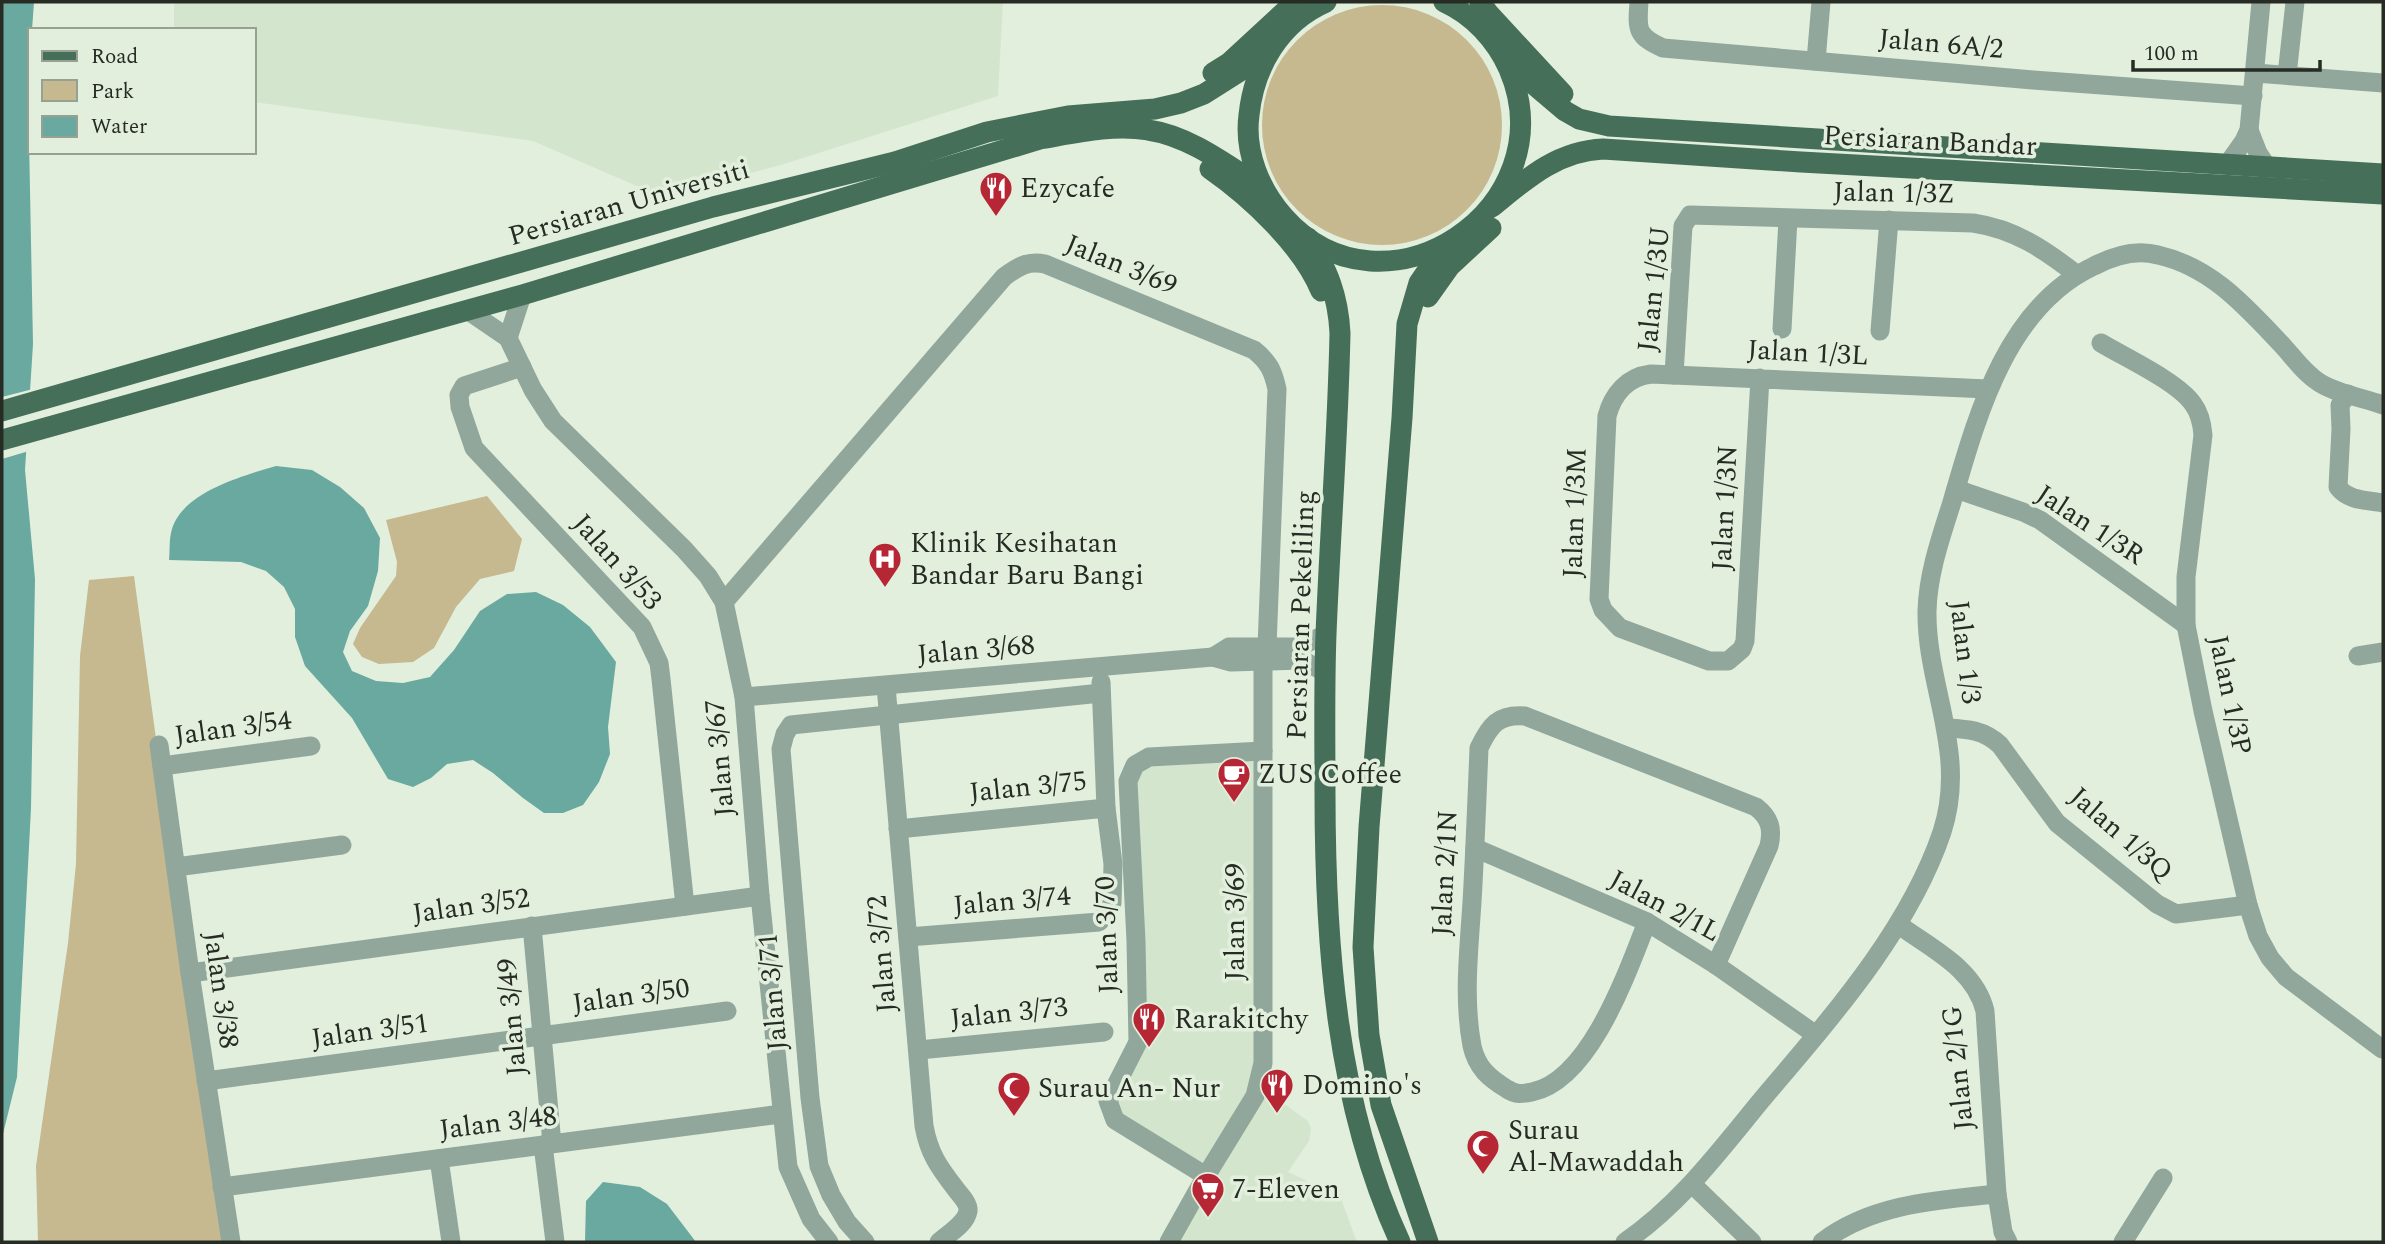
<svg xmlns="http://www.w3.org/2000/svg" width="2385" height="1244" font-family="Spectral,serif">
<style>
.built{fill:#d3e6cd}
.green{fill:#c6b88f}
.water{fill:#69a99f}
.pier{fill:#e2efdd}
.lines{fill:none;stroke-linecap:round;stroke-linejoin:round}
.minor{stroke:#91a79b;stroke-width:19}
.major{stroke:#466f5a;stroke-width:21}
.labels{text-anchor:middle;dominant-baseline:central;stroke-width:7;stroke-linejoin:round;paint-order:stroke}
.street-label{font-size:28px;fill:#262b24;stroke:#e2efdd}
.poi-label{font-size:28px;fill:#262b24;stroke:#e2efdd;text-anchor:start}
</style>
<rect width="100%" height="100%" fill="#e2efdd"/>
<g class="built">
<polygon points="174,2 1003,2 998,96 781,165 662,197 533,141 254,102 254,30 174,30"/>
<polygon points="1257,757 1255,1080 1206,1167 1120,1115 1114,1101 1143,1045 1134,785 1139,765"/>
<polygon points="1266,1091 1308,1121 1311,1128 1309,1141 1288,1172 1340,1196 1357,1242 1175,1242"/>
</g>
<g class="green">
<circle cx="1382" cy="125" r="120"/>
<polygon points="487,496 522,539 514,571 480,579 456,607 434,648 413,662 379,664 362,657 353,644 360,628 396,576 397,562 386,520"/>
<polygon points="134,576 224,1242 38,1242 36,1166 68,943 76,864 80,656 89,580"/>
</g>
<g class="water">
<polygon points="2,2 34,2 32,30 30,30 28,88 33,344 25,470 35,579 31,808 17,1077 2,1138"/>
<path d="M 276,466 L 312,470 L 340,487 L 364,508 L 380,538 L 378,571 L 368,606 L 350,631 L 343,652 L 352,671 L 376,681 L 403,683 L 430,677 L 454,650 L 480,611 L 507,594 L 536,592 L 563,605 L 590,627 L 616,662 L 608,727 L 610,754 L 599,782 L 583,805 L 563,813 L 544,813 L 523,798 L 493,773 L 473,760 L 447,764 L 431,778 L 413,787 L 388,779 L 352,718 L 305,666 L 295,637 L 295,609 L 284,587 L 266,571 L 241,562 L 169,560 C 170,552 169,542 171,533 C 179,493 242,476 276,466 Z"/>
<polygon points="603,1182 640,1187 667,1204 696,1242 585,1242 586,1201"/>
</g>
<polygon class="pier" points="33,389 29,451 2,459 2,397"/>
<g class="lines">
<g class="minor">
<path d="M 1639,2 C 1637,29 1636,36 1663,48 L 2033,80 L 2253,96"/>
<polyline points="1816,61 1821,2"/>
<polyline points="2255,73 2383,83"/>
<polyline points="2287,75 2295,2"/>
<polyline points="2249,130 2258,153 2268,168"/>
<polyline points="2227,165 2244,141 2249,130 2261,2"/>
<polyline points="467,310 508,338 533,390 553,421 684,549 708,576 724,602 744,697 760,896 788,1167 811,1219 829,1242"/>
<polyline points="1782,329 1788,219"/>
<polyline points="1880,331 1889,220"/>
<polyline points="508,338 522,295"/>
<path d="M 2101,343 C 2126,358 2178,382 2193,404 C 2200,413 2202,423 2203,435 L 2186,577 L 2186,625 L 2203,711 L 2248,905 L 2258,936 L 2270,958 L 2286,977 L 2382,1049"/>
<polyline points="522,367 464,386 459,395 460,407 474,448 642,627 659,663 661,679 685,906"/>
<path d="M 1674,375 L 1683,226 L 1690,215 L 1973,223 C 2014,229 2044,249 2076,274"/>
<path d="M 1760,378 L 1745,641 L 1742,649 L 1728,661 L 1709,661 L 1620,628 L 1603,610 L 1599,599 L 1607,416 C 1613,394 1627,377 1651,374 L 1988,389"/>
<path d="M 2348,394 L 2340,405 L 2341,429 L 2338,487 C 2348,501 2368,500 2383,503"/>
<polyline points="1956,489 2023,512 2040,520 2186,625"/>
<path d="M 724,602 L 1004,277 C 1018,267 1027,260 1045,264 L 1254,350 C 1269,362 1273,371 1277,389 L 1267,647"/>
<polyline points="2358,656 2383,652"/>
<polyline points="1213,657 1229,647 1299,647 1326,634"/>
<path d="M 886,686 L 924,1126 C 929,1153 938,1166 955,1188 C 960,1195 969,1203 968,1211 C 966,1224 948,1234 939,1242"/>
<polyline points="744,697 1213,657 1231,662 1302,660 1325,672"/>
<path d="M 1947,728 C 1968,729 1984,730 2000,745 L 2057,823 L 2157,904 L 2176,914 L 2248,905"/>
<polyline points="159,745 190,973 231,1242"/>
<polyline points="162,766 311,746"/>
<polyline points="898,829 1106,808"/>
<polyline points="1475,848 1647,922 1716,965 1816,1035"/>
<polyline points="176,867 342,845"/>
<path d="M 1647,922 C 1627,973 1590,1080 1532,1092 C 1522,1094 1516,1095 1507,1089 C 1489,1078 1477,1068 1472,1046 C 1463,998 1469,950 1472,902 C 1475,851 1477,799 1479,748 C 1490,725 1498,714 1525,716 L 1756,807 C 1770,818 1773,829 1769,846 L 1716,965"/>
<path d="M 1899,925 C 1932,949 1975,969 1985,1011 L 1997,1194 L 2003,1232 L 2008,1242"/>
<polyline points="532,926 552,1144"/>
<polyline points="908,937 1099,922 1108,912 1112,903 1113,864 1106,808 1101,682"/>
<polyline points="190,973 760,896"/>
<polyline points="919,1050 1104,1032"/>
<polyline points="206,1081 727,1011"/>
<polyline points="543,1145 555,1242"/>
<polyline points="439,1159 451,1242"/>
<polyline points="1206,1176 1115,1120 1108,1101 1138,1042 1136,941 1128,781 1135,765 1149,757 1263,751"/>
<polyline points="1692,1184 1752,1242"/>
<polyline points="222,1187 781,1114"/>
<polyline points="865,1242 847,1222 831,1195 819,1166 810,1098 781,749 785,734 791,725 1101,693"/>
<polyline points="1169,1242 1206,1176 1255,1096 1263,1063 1263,661"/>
<path d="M 1625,1242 C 1679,1205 1718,1153 1759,1103 C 1827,1022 1908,933 1942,832 C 1968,752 1926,687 1927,611 C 1928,573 1941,537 1952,502 C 1977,416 2006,307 2094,266 C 2113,256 2136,249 2158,255 C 2212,267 2247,308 2283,346 C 2294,358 2305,374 2320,383 C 2338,394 2363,398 2383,405"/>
<path d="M 1822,1242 C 1872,1204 1937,1200 1997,1194"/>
<polyline points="2123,1242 2163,1178"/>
</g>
<g class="major">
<path d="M 1326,2 C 1280,22 1254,67 1249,115 C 1244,152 1260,190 1284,217 C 1385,330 1568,207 1509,69 C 1496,40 1473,15 1444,2"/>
<polyline points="1480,2 1489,14 1563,94"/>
<polyline points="1505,60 1565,111 1579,119 1609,126 2383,174"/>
<polyline points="1213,73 1229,63 1295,2"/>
<path d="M 1210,169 C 1250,197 1302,245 1321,291"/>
<path d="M 1492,207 C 1526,179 1557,151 1603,149 L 1801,162 L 2383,194"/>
<path d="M 1308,238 C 1328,271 1338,295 1340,333 C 1338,434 1330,534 1326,634 C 1324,687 1325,740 1325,793 C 1325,944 1336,1103 1400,1242"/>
<polyline points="1428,297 1450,266 1491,228"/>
<polyline points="2,411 713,207 895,162 987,132 1068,116 1155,109 1181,103 1204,94 1267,54"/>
<path d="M 2,440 L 522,295 L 1040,139 C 1075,133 1112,124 1148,130 C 1190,136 1228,166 1263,188"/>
<polyline points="1428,1242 1381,1105 1369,1035 1363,947 1369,827 1402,418 1407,324 1419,283 1444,246"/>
</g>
</g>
<defs>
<symbol id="restaurant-pin" viewBox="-11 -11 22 30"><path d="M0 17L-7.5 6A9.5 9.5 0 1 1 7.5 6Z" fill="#b72635" stroke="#e2efdd"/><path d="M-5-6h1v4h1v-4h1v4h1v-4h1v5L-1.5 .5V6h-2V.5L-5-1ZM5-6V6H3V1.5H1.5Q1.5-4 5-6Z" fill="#fff"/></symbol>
<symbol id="hospital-pin" viewBox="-11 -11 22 30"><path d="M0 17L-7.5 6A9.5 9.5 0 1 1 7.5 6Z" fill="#b72635" stroke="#e2efdd"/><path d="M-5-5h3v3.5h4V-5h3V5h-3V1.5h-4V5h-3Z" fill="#fff"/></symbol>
<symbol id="cafe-pin" viewBox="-11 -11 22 30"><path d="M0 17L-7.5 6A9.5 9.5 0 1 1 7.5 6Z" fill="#b72635" stroke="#e2efdd"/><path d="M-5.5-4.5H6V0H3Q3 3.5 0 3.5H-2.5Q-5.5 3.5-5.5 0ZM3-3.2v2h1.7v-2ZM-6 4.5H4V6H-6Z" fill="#fff"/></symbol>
<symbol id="mosque-pin" viewBox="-11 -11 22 30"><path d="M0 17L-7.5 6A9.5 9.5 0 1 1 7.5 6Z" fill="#b72635" stroke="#e2efdd"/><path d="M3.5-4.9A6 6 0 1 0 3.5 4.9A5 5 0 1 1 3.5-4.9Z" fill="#fff"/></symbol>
<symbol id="supermarket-pin" viewBox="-11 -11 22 30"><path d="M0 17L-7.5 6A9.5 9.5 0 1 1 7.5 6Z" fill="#b72635" stroke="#e2efdd"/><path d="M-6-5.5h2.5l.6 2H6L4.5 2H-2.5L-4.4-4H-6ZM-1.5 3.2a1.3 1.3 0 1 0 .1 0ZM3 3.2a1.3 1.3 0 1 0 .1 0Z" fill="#fff"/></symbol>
</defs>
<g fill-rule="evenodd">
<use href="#restaurant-pin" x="977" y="169" width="38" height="52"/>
<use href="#hospital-pin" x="866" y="540" width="38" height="52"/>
<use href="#cafe-pin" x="1215" y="755" width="38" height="52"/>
<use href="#restaurant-pin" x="1130" y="1000" width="38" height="52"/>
<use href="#restaurant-pin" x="1258" y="1066" width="38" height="52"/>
<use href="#mosque-pin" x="995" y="1069" width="38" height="52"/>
<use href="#mosque-pin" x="1464" y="1127" width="38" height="52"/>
<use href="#supermarket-pin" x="1189" y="1170" width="38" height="52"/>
</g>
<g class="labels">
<g class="street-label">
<text transform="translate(1941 44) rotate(5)">Jalan 6A/2</text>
<text transform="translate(1930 141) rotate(3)">Persiaran Bandar</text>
<text transform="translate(1894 193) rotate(1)">Jalan 1/3Z</text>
<text transform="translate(629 203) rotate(-16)">Persiaran Universiti</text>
<text transform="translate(1121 265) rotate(22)">Jalan 3/69</text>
<text transform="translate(1654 289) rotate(-84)">Jalan 1/3U</text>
<text transform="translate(1808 353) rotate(3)">Jalan 1/3L</text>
<text transform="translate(1725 508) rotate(-87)">Jalan 1/3N</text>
<text transform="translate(1575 513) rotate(-88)">Jalan 1/3M</text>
<text transform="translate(2090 525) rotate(33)">Jalan 1/3R</text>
<text transform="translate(617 562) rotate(48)">Jalan 3/53</text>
<text transform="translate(1301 615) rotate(-88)">Persiaran Pekeliling</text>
<text transform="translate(976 650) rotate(-5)">Jalan 3/68</text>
<text transform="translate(1965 652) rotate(83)">Jalan 1/3</text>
<text transform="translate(2230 695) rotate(78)">Jalan 1/3P</text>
<text transform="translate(233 728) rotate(-8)">Jalan 3/54</text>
<text transform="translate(720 758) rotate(-95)">Jalan 3/67</text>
<text transform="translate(1028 787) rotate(-6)">Jalan 3/75</text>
<text transform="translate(2121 834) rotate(41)">Jalan 1/3Q</text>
<text transform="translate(1445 873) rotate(-87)">Jalan 2/1N</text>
<text transform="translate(1012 901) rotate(-5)">Jalan 3/74</text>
<text transform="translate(471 906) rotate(-8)">Jalan 3/52</text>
<text transform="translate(1665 906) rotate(28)">Jalan 2/1L</text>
<text transform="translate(1235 922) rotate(-90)">Jalan 3/69</text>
<text transform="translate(1107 935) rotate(-92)">Jalan 3/70</text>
<text transform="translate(882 954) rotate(-95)">Jalan 3/72</text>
<text transform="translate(221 990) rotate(82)">Jalan 3/38</text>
<text transform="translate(773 992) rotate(-95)">Jalan 3/71</text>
<text transform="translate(631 996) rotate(-8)">Jalan 3/50</text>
<text transform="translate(1009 1013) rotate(-6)">Jalan 3/73</text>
<text transform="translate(512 1017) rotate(-95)">Jalan 3/49</text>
<text transform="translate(370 1031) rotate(-8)">Jalan 3/51</text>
<text transform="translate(1958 1068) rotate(-96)">Jalan 2/1G</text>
<text transform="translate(498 1123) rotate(-7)">Jalan 3/48</text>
</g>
<g class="poi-label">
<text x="1020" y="188">Ezycafe</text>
<text x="910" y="543">Klinik Kesihatan<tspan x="910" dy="32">Bandar Baru Bangi</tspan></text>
<text x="1258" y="774">ZUS Coffee</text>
<text x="1174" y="1019">Rarakitchy</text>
<text x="1302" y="1085">Domino's</text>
<text x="1038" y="1088">Surau An- Nur</text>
<text x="1508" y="1130">Surau<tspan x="1508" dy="32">Al-Mawaddah</tspan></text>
<text x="1232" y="1189">7-Eleven</text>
</g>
</g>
<rect width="2385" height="1244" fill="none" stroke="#262b24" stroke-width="7"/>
<rect x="28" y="28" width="228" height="126" fill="#e2efdd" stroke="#97a193" stroke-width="2"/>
<rect x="42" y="51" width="35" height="10" fill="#466f5a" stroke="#97a193" stroke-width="2"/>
<text x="91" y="63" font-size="21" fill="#262b24">Road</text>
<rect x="42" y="80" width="35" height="21" fill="#c6b88f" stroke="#97a193" stroke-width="2"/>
<text x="91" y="98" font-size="21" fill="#262b24">Park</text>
<rect x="42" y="116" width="35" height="21" fill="#69a99f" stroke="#97a193" stroke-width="2"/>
<text x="91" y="133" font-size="21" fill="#262b24">Water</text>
<path d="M2133 60v10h187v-10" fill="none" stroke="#262b24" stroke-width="3.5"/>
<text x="2144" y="60" font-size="21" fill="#262b24" stroke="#e2efdd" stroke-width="5" paint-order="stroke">100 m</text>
</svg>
